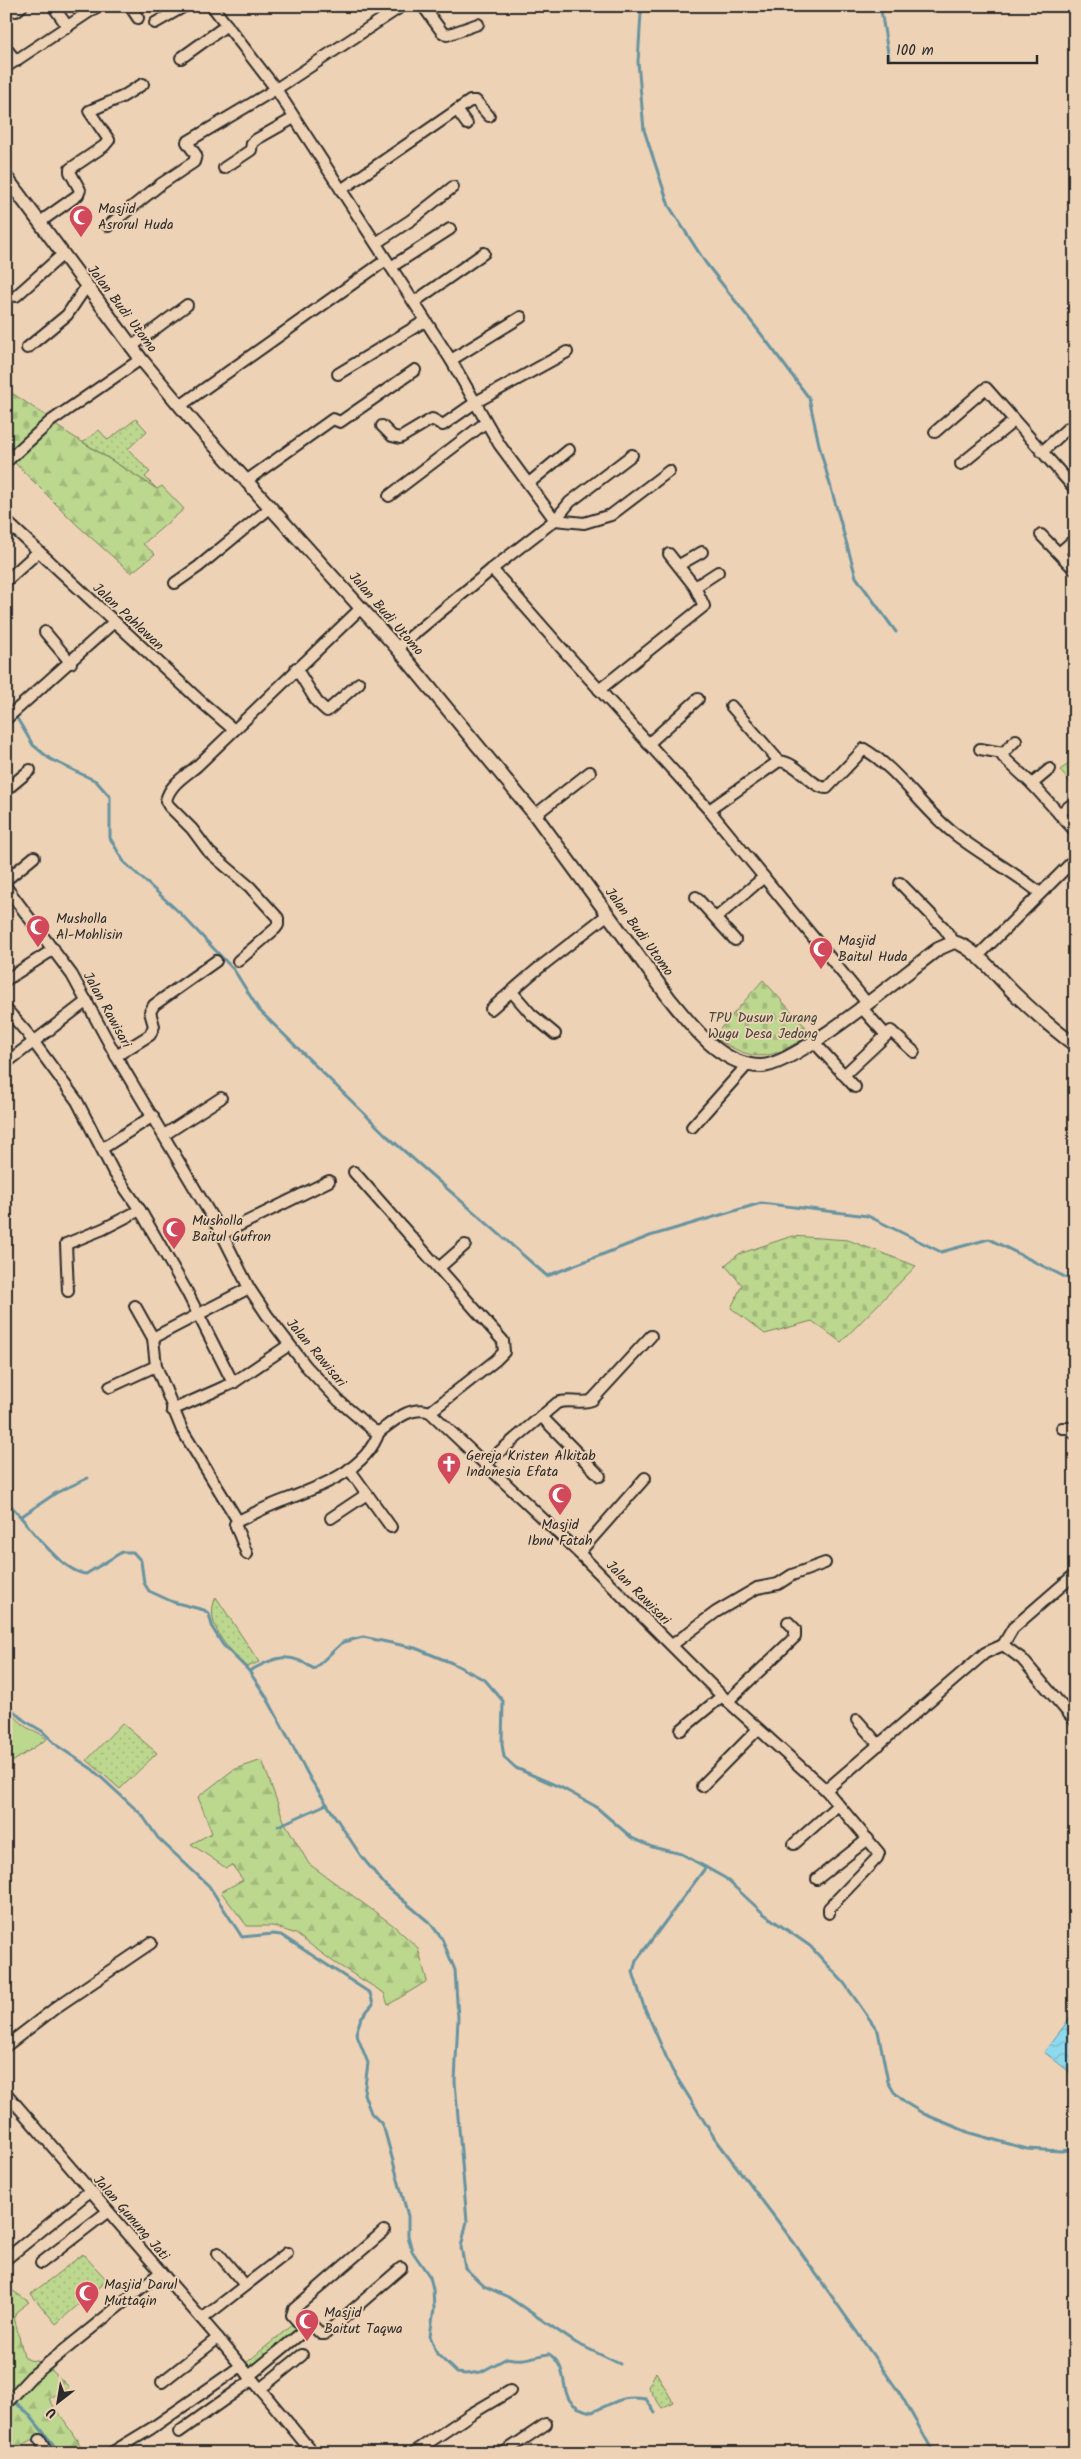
<svg xmlns="http://www.w3.org/2000/svg" width="1081" height="2459" font-family="Kalam,sans-serif">
<style>
.grass{fill:url(#grass-dots);stroke:#74815c}
.forest{fill:url(#forest-firs);stroke:#74815c}
.cemetery{fill:url(#cemetery-stones);stroke:#74815c}
.garden{fill:#bcd78e;stroke:#74815c}
.water{fill:url(#water-waves);stroke:#6693a0}
.lines{fill:none;stroke-linecap:round;stroke-linejoin:round}
.stream{stroke:#6693a0;stroke-width:3}
.minor-casing{stroke:#2b2b2b;stroke-width:14}
.tertiary-casing{stroke:#2b2b2b;stroke-width:16}
.minor{stroke:#eed2b5;stroke-width:10}
.tertiary{stroke:#eed2b5;stroke-width:12}
.labels{text-anchor:middle;dominant-baseline:central;stroke-width:4;stroke-linejoin:round;paint-order:stroke}
.poi-label{font-size:14px;fill:#2b2b2b;stroke:#eed2b5;text-anchor:start}
.street-label{font-size:14px;fill:#2b2b2b;stroke:#eed2b5}
.park-label{font-size:14px;fill:#41453a;stroke:#eed2b5}
</style>
<defs>
<pattern id="grass-dots" width="8" height="8" patternUnits="userSpaceOnUse" patternTransform="scale(1.25)"><rect width="8" height="8" fill="#bcd78e"/><path d="M2 2h.1M6 6h.1" fill="none" stroke="#a2b97b" stroke-width="1.8" stroke-linecap="round"/></pattern>
<pattern id="forest-firs" width="22" height="20" patternUnits="userSpaceOnUse" patternTransform="scale(1.25)"><rect width="22" height="20" fill="#bcd78e"/><path d="M5 1l3.5 6h-7zM16 11l3.5 6h-7z" fill="#a2b97b"/></pattern>
<pattern id="cemetery-stones" width="16" height="16" patternUnits="userSpaceOnUse" patternTransform="scale(1.25)"><rect width="16" height="16" fill="#bcd78e"/><path d="M2 7V4a2 2 0 0 1 4 0v3zM10 15v-3a2 2 0 0 1 4 0v3z" fill="#a2b97b"/></pattern>
<pattern id="water-waves" width="16" height="10" patternUnits="userSpaceOnUse" patternTransform="scale(1.25)"><rect width="16" height="10" fill="#8dd9ee"/><path d="M0 5q4-4 8 0t8 0" fill="none" stroke="#7abacc"/></pattern>
</defs>
<rect width="100%" height="100%" fill="#eed2b5"/>
<filter id="ink" filterUnits="userSpaceOnUse"><feTurbulence type="fractalNoise" baseFrequency=".02" numOctaves="2"/><feDisplacementMap in="SourceGraphic" scale="10" xChannelSelector="R" yChannelSelector="G"/><feConvolveMatrix kernelMatrix="1 2 1 2 8 2 1 2 1" color-interpolation-filters="sRGB"/></filter>
<g filter="url(#ink)">
<g class="grass">
<polygon points="136,419 147,431 128,449 150,472 145,477 157,489 83,442 99,430 108,440"/>
<polygon points="1075,759 1075,789 1060,770"/>
<path d="M 216,1597 L 220,1603 L 259,1662 L 247,1667 C 229,1651 203,1624 216,1597 Z"/>
<polygon points="122,1723 157,1753 120,1789 87,1760"/>
<polygon points="83,2254 107,2280 56,2324 31,2294"/>
<polygon points="293,2324 299,2331 251,2371 245,2364"/>
<polygon points="656,2372 673,2402 662,2408 648,2387"/>
</g>
<g class="forest">
<polygon points="55,425 157,489 162,486 184,509 143,544 155,554 131,573 77,525 13,461"/>
<polygon points="262,1760 284,1821 309,1864 393,1925 418,1948 427,1981 388,2005 384,1993 335,1963 296,1934 273,1926 247,1926 221,1892 243,1880 232,1865 226,1868 191,1844 212,1833 198,1797 233,1770"/>
<polygon points="6,2286 29,2302 16,2312 14,2317 24,2356 29,2360 43,2362 69,2387 49,2399 83,2449 80,2453 53,2453 40,2436 12,2450 6,2442"/>
</g>
<g class="cemetery">
<polygon points="6,389 49,418 6,457"/>
<path d="M 763,980 L 812,1034 C 767,1060 760,1065 713,1037 Z"/>
<polygon points="792,1236 848,1240 916,1266 841,1342 812,1321 765,1334 731,1308 742,1285 725,1265 739,1254"/>
</g>
<polygon class="garden" points="6,1708 26,1727 39,1733 47,1739 6,1766"/>
<polygon class="water" points="1075,2012 1075,2076 1044,2052"/>
<g class="lines">
<g class="stream">
<polyline points="645,6 641,13 638,62 644,130 669,206 705,262 765,339 809,398 820,449 856,577 896,632"/>
<polyline points="879,6 881,10 889,59"/>
<polyline points="6,700 12,710"/>
<polyline points="15,715 33,745 50,759 96,781 110,797 110,838 124,862 180,913 234,970 259,1010 387,1136 547,1276 650,1236 761,1203 868,1216 941,1252 989,1239 1075,1282"/>
<path d="M 6,1500 C 25,1520 59,1571 86,1574 L 122,1552 L 133,1552 L 141,1561 L 144,1583 L 149,1591 L 173,1602 L 204,1610 L 209,1614 L 213,1629 L 223,1645 L 249,1671 L 267,1698 L 311,1780 L 361,1856 L 385,1885 L 431,1924 L 442,1939 L 455,1970 L 458,2018 L 455,2082 L 467,2221 L 461,2247 L 465,2268 L 484,2286 L 508,2297 L 576,2343 L 620,2364"/>
<polyline points="22,1516 56,1493 88,1478"/>
<path d="M 249,1671 C 275,1658 288,1650 314,1669 L 343,1642 L 363,1637 L 415,1648 L 452,1663 L 485,1680 L 503,1701 L 502,1744 L 504,1757 L 516,1768 L 562,1788 L 595,1806 L 632,1838 L 652,1847 L 682,1854 L 725,1878 L 764,1914 L 810,1946 L 844,1983 L 878,2031 L 888,2082 L 894,2092 L 906,2103 L 924,2114 L 970,2133 L 1027,2149 L 1061,2151 L 1075,2149"/>
<path d="M 6,1704 L 25,1721 L 42,1731 L 59,1747 L 92,1769 L 142,1815 L 158,1838 L 209,1886 L 242,1937 L 273,1934 L 281,1935 L 370,1993 L 373,2004 L 361,2018 L 356,2033 L 368,2063 L 364,2094 L 371,2113 L 381,2123 L 385,2132 L 408,2216 L 408,2236 L 412,2251 L 430,2277 L 433,2289 L 434,2309 L 430,2336 L 437,2354 L 457,2373 L 466,2374 L 481,2372 L 507,2358 C 526,2362 532,2356 549,2354 C 576,2372 550,2405 592,2412 C 615,2403 620,2395 646,2399 L 655,2413"/>
<polyline points="278,1826 327,1804"/>
<polyline points="706,1867 636,1961 633,1972 643,2004 672,2070 714,2137 795,2244 901,2395 934,2453"/>
<polyline points="6,2395 27,2412 60,2453"/>
</g>
<defs>
<g id="minor">
<polyline points="53,6 68,27"/>
<polyline points="130,6 138,18"/>
<polyline points="212,6 276,89 451,360 499,444 555,520 584,523 611,515 669,471"/>
<polyline points="423,6 442,32 447,35 478,24"/>
<polyline points="16,11 22,6"/>
<polyline points="155,23 185,6"/>
<polyline points="6,48 16,61"/>
<polyline points="181,58 227,25"/>
<polyline points="6,67 98,6"/>
<polyline points="457,110 467,124"/>
<polyline points="224,168 251,150 252,143 257,139 294,118"/>
<polyline points="341,190 470,101 476,101 489,116"/>
<polyline points="40,222 78,195 80,190 70,172 70,169 104,146 109,140 89,111 122,97 143,84"/>
<polyline points="108,226 161,184 194,162 196,155 187,142 276,89 402,6"/>
<polyline points="376,243 411,220 453,187"/>
<polyline points="391,267 450,229"/>
<polyline points="16,296 62,255"/>
<polyline points="414,302 484,253"/>
<polyline points="131,347 187,305"/>
<polyline points="27,348 67,315 86,287"/>
<polyline points="451,360 521,317"/>
<polyline points="338,374 425,321"/>
<polyline points="180,406 386,260"/>
<polyline points="382,426 392,436 400,438 432,419 443,425 476,402 567,352"/>
<polyline points="935,432 986,388 1075,489"/>
<polyline points="1042,452 1068,428"/>
<polyline points="6,462 51,421 141,359"/>
<polyline points="961,464 1014,421"/>
<polyline points="246,481 333,419 340,422 415,370"/>
<polyline points="529,483 569,450"/>
<polyline points="389,496 485,423"/>
<polyline points="6,521 198,699 234,730"/>
<polyline points="1041,535 1075,570"/>
<polyline points="1059,553 1075,539"/>
<polyline points="679,565 702,552"/>
<polyline points="492,569 565,652 709,810 867,1003"/>
<polyline points="6,581 38,552"/>
<polyline points="175,583 198,567 270,508"/>
<polyline points="695,587 718,572"/>
<polyline points="45,632 71,663"/>
<polyline points="397,648 492,569 555,520 570,502 632,455"/>
<polyline points="296,668 317,702 327,711 359,683"/>
<polyline points="599,690 704,606 695,587 669,554"/>
<polyline points="731,706 779,761"/>
<polyline points="6,719 114,622"/>
<polyline points="1016,740 1004,752 1003,757 1032,784 1075,831"/>
<polyline points="648,744 698,699"/>
<polyline points="980,749 1003,753"/>
<polyline points="1032,784 1050,769"/>
<polyline points="6,790 30,770"/>
<path d="M 709,810 L 779,761 C 800,763 811,788 827,788 L 864,749 C 898,769 920,806 951,831 C 979,854 1012,870 1040,893"/>
<polyline points="1059,814 1075,802"/>
<polyline points="535,815 590,772"/>
<polyline points="6,880 34,857"/>
<polyline points="900,883 944,928 954,942"/>
<path d="M 6,887 L 72,975 L 116,1056 L 222,1234 L 249,1288 L 267,1315 L 306,1366 L 339,1401 L 373,1430 L 379,1432 C 394,1421 410,1405 430,1412 L 579,1553 L 722,1696 L 826,1790 L 985,1653 L 1003,1645 L 1022,1659 L 1075,1721"/>
<polyline points="696,897 735,940"/>
<polyline points="716,918 764,877"/>
<polyline points="977,957 1075,859"/>
<path d="M 238,961 L 275,929 L 278,925 L 278,918 L 250,887 L 209,852 L 192,829 L 169,806 L 166,801 C 169,785 185,776 197,766 L 361,608"/>
<polyline points="6,980 54,949"/>
<polyline points="512,992 531,1014 555,1034"/>
<polyline points="861,1007 886,1035"/>
<polyline points="6,1009 27,1033 77,1101 113,1171 140,1210 187,1292 233,1383"/>
<polyline points="491,1009 535,971 607,915"/>
<polyline points="814,1042 855,1087"/>
<polyline points="116,1056 150,1035 154,1026 150,1012 154,1005 216,961"/>
<polyline points="6,1063 87,1001"/>
<polyline points="844,1075 891,1031 914,1052"/>
<polyline points="692,1127 748,1064"/>
<polyline points="164,1135 221,1098"/>
<polyline points="103,1148 153,1116"/>
<polyline points="354,1172 503,1341 504,1352 496,1360 430,1412"/>
<polyline points="222,1234 329,1181"/>
<polyline points="440,1267 465,1245"/>
<polyline points="68,1291 66,1244 103,1229 140,1210"/>
<polyline points="135,1306 153,1338 156,1366 182,1430 238,1521 235,1524 247,1554"/>
<polyline points="153,1338 249,1288"/>
<polyline points="110,1387 156,1366"/>
<polyline points="172,1410 233,1383 289,1345"/>
<polyline points="541,1416 600,1476"/>
<polyline points="1062,1428 1069,1428 1075,1434"/>
<path d="M 485,1464 L 557,1403 C 569,1398 581,1405 592,1400 L 651,1336"/>
<polyline points="349,1469 391,1527"/>
<polyline points="331,1518 367,1494"/>
<path d="M 238,1521 C 251,1515 264,1508 277,1503 C 313,1489 365,1473 379,1432"/>
<polyline points="579,1553 645,1478"/>
<polyline points="672,1645 716,1612 757,1588 778,1584 792,1575 825,1563"/>
<polyline points="1003,1645 1013,1628 1075,1574"/>
<polyline points="728,1701 795,1637 795,1629 788,1622"/>
<polyline points="857,1720 879,1745"/>
<polyline points="681,1730 722,1696"/>
<polyline points="702,1786 758,1729"/>
<polyline points="826,1790 879,1853 877,1858 829,1908 829,1913"/>
<polyline points="794,1844 838,1805"/>
<polyline points="817,1879 868,1839"/>
<polyline points="6,2046 58,2006 151,1943"/>
<polyline points="6,2093 218,2338 313,2453"/>
<polyline points="218,2253 245,2285"/>
<polyline points="6,2259 90,2191"/>
<polyline points="41,2263 107,2212"/>
<polyline points="202,2319 287,2253"/>
<polyline points="305,2330 312,2325 321,2334 325,2334 401,2268"/>
<polyline points="249,2376 305,2330 292,2315 294,2309 384,2231"/>
<polyline points="162,2382 218,2338"/>
<polyline points="260,2389 302,2355"/>
<polyline points="6,2404 31,2377 161,2272"/>
<polyline points="179,2432 252,2380"/>
<polyline points="40,2440 48,2453"/>
<polyline points="111,2453 152,2428 241,2366"/>
<polyline points="413,2453 471,2414 510,2391"/>
<polyline points="503,2453 546,2424"/>
</g>
<path id="tertiary" d="M 6,177 L 141,359 L 196,425 L 397,648 L 535,815 L 669,998 C 692,1026 721,1066 761,1066 C 796,1066 905,973 938,949 L 954,942 C 975,947 1000,980 1016,995 C 1035,1013 1054,1030 1075,1045"/>
</defs>
<use href="#minor" class="minor-casing"/>
<use href="#tertiary" class="tertiary-casing"/>
<use href="#minor" class="minor"/>
<use href="#tertiary" class="tertiary"/>
</g>
</g>
<defs>
<symbol id="mosque-pin" viewBox="-11 -11 22 30"><path d="M0 17L-7.5 6A9.5 9.5 0 1 1 7.5 6Z" fill="#d1495b" stroke="#eed2b5"/><path d="M3.5-4.9A6 6 0 1 0 3.5 4.9A5 5 0 1 1 3.5-4.9Z" fill="#fff"/></symbol>
<symbol id="church-pin" viewBox="-11 -11 22 30"><path d="M0 17L-7.5 6A9.5 9.5 0 1 1 7.5 6Z" fill="#d1495b" stroke="#eed2b5"/><path d="M-1.2-6h2.4v3.5h3.3v2.4h-3.3V6h-2.4V-.1h-3.3v-2.4h3.3Z" fill="#fff"/></symbol>
</defs>
<g fill-rule="evenodd">
<use href="#mosque-pin" x="67" y="203" width="28" height="38"/>
<use href="#mosque-pin" x="24" y="913" width="28" height="38"/>
<use href="#mosque-pin" x="807" y="935" width="28" height="38"/>
<use href="#mosque-pin" x="160" y="1215" width="28" height="38"/>
<use href="#church-pin" x="435" y="1450" width="28" height="38"/>
<use href="#mosque-pin" x="546" y="1481" width="28" height="38"/>
<use href="#mosque-pin" x="73" y="2279" width="28" height="38"/>
<use href="#mosque-pin" x="293" y="2307" width="28" height="38"/>
</g>
<g class="labels">
<g class="poi-label">
<text x="98" y="209">Masjid<tspan x="98" dy="16">Asrorul Huda</tspan></text>
<text x="56" y="919">Musholla<tspan x="56" dy="16">Al-Mohlisin</tspan></text>
<text x="838" y="941">Masjid<tspan x="838" dy="16">Baitul Huda</tspan></text>
<text x="192" y="1221">Musholla<tspan x="192" dy="16">Baitul Gufron</tspan></text>
<text x="466" y="1456">Gereja Kristen Alkitab<tspan x="466" dy="16">Indonesia Efata</tspan></text>
<text x="560" y="1525" text-anchor="middle">Masjid<tspan x="560" dy="16">Ibnu Fatah</tspan></text>
<text x="104" y="2285">Masjid Darul<tspan x="104" dy="16">Muttaqin</tspan></text>
<text x="324" y="2313">Masjid<tspan x="324" dy="16">Baitut Taqwa</tspan></text>
</g>
<g class="street-label">
<text transform="translate(122 309) rotate(53)">Jalan Budi Utomo</text>
<text transform="translate(386 614) rotate(49)">Jalan Budi Utomo</text>
<text transform="translate(128 617) rotate(43)">Jalan Pahlawan</text>
<text transform="translate(639 932) rotate(54)">Jalan Budi Utomo</text>
<text transform="translate(107 1010) rotate(61)">Jalan Rawisari</text>
<text transform="translate(316 1353) rotate(50)">Jalan Rawisari</text>
<text transform="translate(638 1593) rotate(45)">Jalan Rawisari</text>
<text transform="translate(131 2218) rotate(49)">Jalan Gunung Jati</text>
</g>
<g class="park-label">
<text x="763" y="1018">TPU Dusun Jurang<tspan x="763" dy="16">Wugu Desa Jedong</tspan></text>
</g>
</g>
<rect width="1081" height="2459" fill="none" stroke="#eed2b5" stroke-width="25"/>
<rect x="12" y="12" width="1056" height="2434" fill="none" stroke="#2b2b2b" stroke-width="2" filter="url(#ink)"/>
<g transform="translate(58 2402) rotate(211)" stroke="#eed2b5" stroke-width="4" paint-order="stroke">
<path d="M0-4L9 19L0 12L-9 19Z" fill="#2b2b2b"/>
<text y="-8" font-size="14" font-weight="bold" text-anchor="middle" fill="#2b2b2b">U</text>
</g>
<path d="M888 55v8h149v-8" fill="none" stroke="#2b2b2b" stroke-width="2.5"/>
<text x="896" y="55" font-size="15" fill="#2b2b2b" stroke="#eed2b5" stroke-width="4" paint-order="stroke">100 m</text>
</svg>
